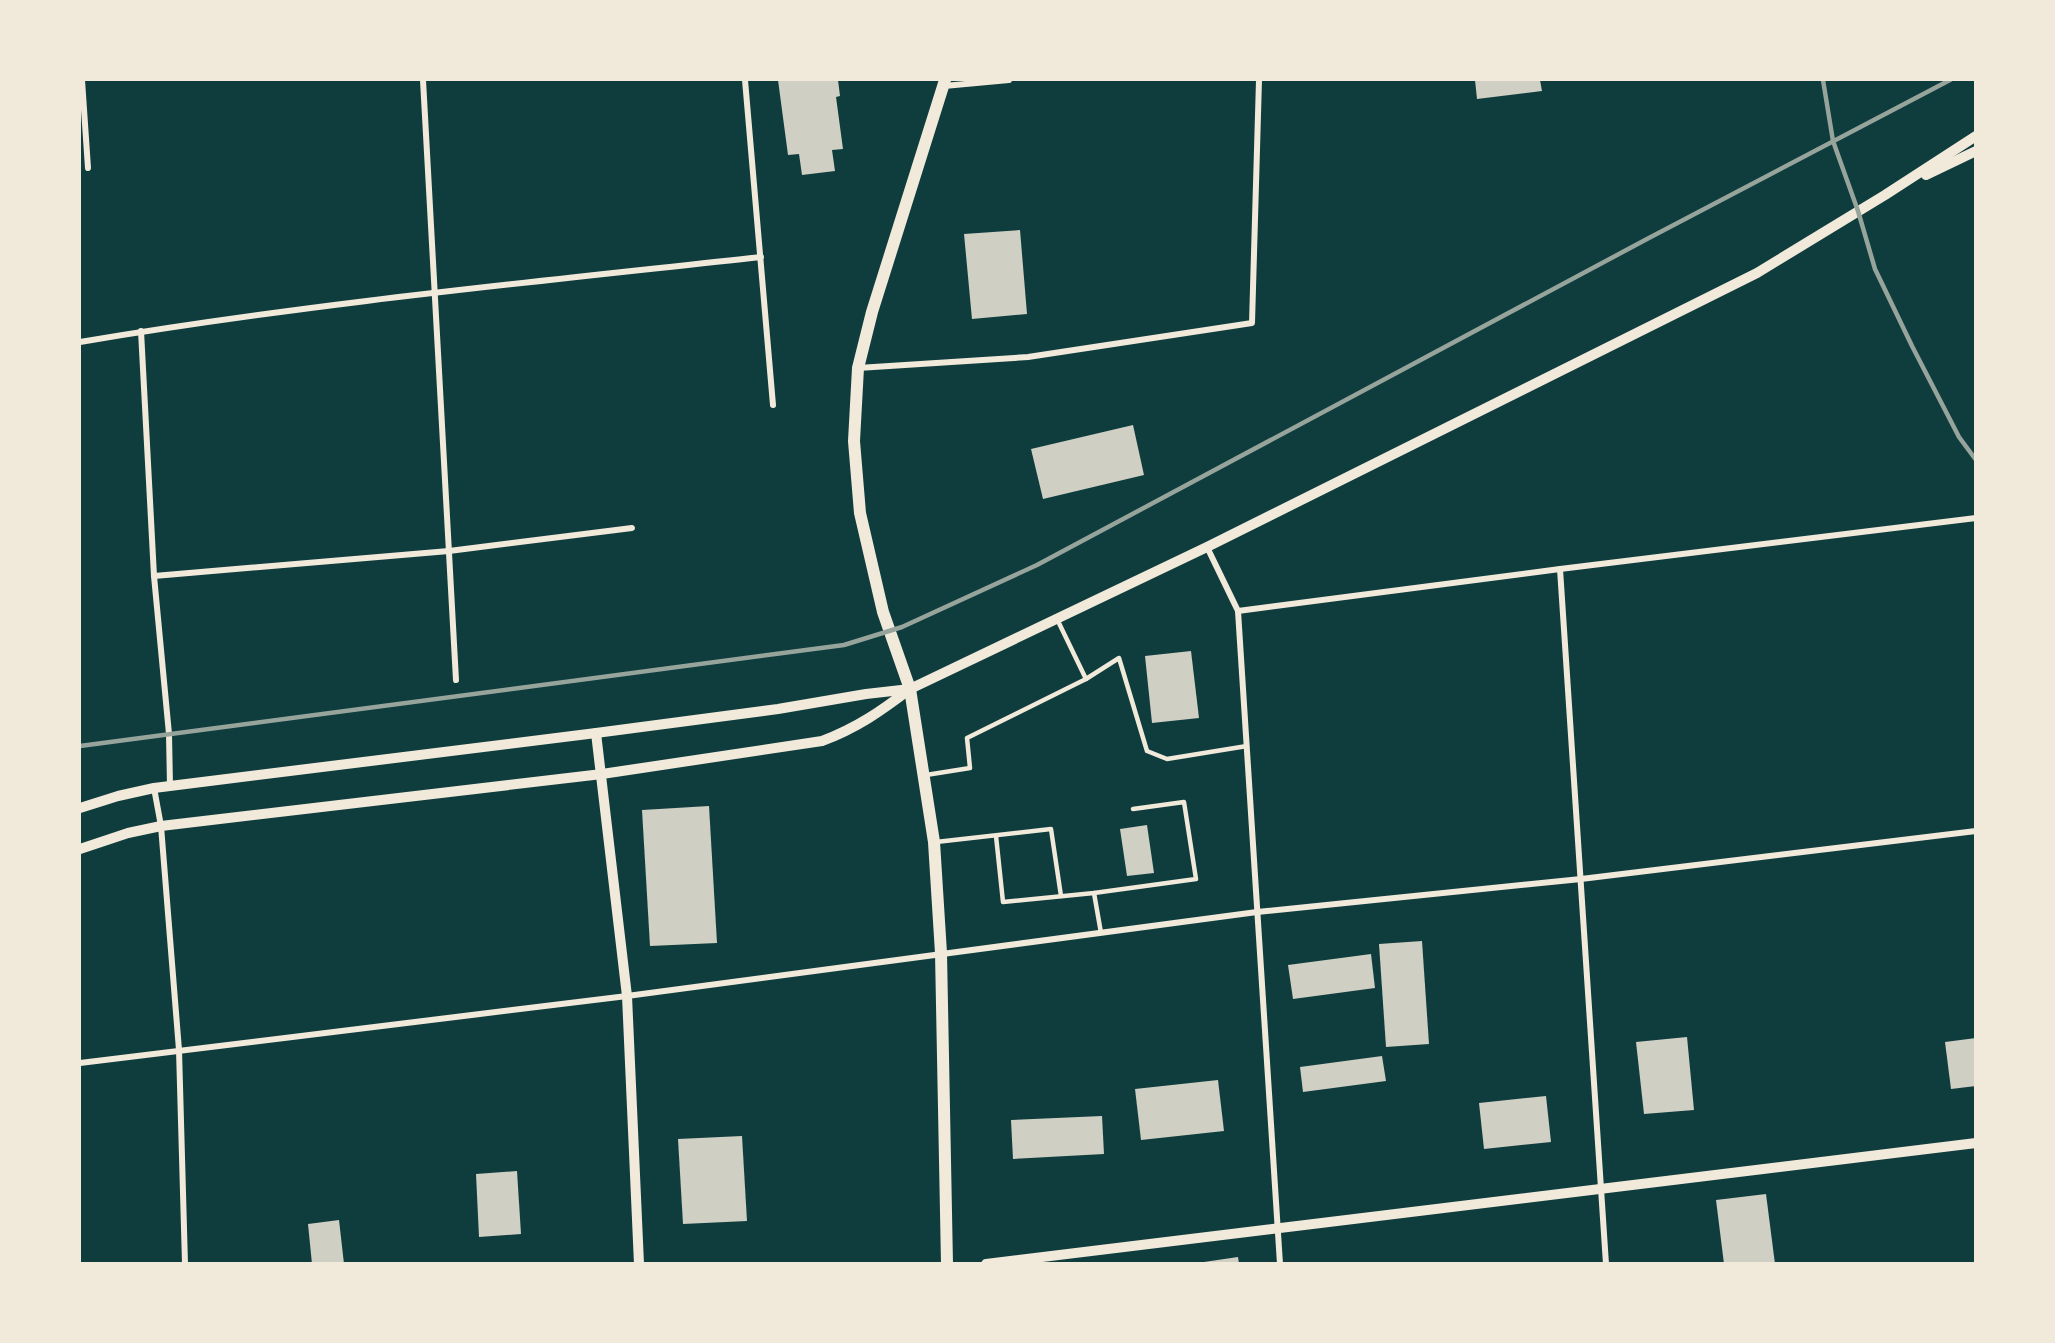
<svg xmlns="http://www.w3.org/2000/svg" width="2055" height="1343" font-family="Karla,sans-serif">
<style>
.building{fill:#cfcfc3}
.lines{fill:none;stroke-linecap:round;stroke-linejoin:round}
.service{stroke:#f1e9da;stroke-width:4.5}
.minor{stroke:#f1e9da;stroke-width:6}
.tertiary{stroke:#f1e9da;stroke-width:10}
.secondary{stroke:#f1e9da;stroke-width:12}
.rail{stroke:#97a49c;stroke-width:4.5}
</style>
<rect width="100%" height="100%" fill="#0f3d3e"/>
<g class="building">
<polygon points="778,80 838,80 840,96 836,97 843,149 832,150 835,171 802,175 799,154 788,155"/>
<polygon points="1475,80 1540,80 1542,91 1477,99"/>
<polygon points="1020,230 1027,314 972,319 964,234"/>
<polygon points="1133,425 1144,475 1043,499 1031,449"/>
<polygon points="1191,651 1199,718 1152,723 1145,656"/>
<polygon points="709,806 717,943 650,946 642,810"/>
<polygon points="1147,825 1154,873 1127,876 1120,829"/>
<polygon points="1422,941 1429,1044 1386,1047 1379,944"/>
<polygon points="1371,954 1375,988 1293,999 1288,965"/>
<polygon points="1687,1037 1694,1110 1644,1114 1636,1042"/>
<polygon points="1976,1038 1976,1086 1951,1089 1945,1042"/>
<polygon points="1382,1056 1386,1081 1303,1092 1300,1067"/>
<polygon points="1218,1080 1224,1131 1141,1140 1135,1089"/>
<polygon points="1546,1096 1551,1142 1484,1149 1479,1103"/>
<polygon points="1102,1116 1104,1154 1013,1159 1011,1120"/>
<polygon points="742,1136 747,1221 683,1224 678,1139"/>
<polygon points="517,1171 521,1234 479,1237 476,1174"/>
<polygon points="1766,1194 1775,1264 1724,1264 1716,1200"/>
<polygon points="339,1220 344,1264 312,1264 308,1224"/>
<polygon points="1238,1257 1239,1264 1204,1264 1204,1262"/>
</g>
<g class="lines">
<g class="service">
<polyline points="1086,679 1119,658 1147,751 1167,759 1247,746"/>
<polyline points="926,775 970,768 967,738 1086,679 1057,619"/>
<polyline points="996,836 1003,902 1094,893 1196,879 1184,802 1133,809"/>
<polyline points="936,842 1051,829 1061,896"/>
<polyline points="1094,893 1101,933"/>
</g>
<g class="minor">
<polyline points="82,80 88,168"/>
<polyline points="423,80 456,680"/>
<polyline points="745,80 773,405"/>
<polyline points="944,86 1009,80"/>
<polyline points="141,331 154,576 169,734 170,786"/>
<path d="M 80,342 C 305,304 533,282 761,257"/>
<polyline points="858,368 1028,357 1252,323 1259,80"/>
<polyline points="1207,547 1238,611 1280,1264"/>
<polyline points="1560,569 1606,1264"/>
<polyline points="154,576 449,551 632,528"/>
<polyline points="1238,611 1560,569 1976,518"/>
<polyline points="154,788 161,826 179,1050 185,1264"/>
<polyline points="80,1063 627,996 1257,912 1581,879 1976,831"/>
</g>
<g class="tertiary">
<polyline points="1926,175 1976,151"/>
<polyline points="596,733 627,996 639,1264"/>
<polyline points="80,808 118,796 154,788 596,733 778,709 866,694 910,689"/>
<path d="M 80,849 L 128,833 L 161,826 L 602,774 L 822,741 C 857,728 881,711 910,689 L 1207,547 L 1757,273 L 1885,195 L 1976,136"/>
<polyline points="986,1264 1976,1143"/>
</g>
<polyline class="secondary" points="945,80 872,312 858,368 854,441 860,513 883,612 910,689 934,842 941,953 947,1264"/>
<g class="rail">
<polyline points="1823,80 1833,141 1858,211 1875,269 1912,346 1959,437 1976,460"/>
<polyline points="80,746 844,645 902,627 1037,565 1647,239 1950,80"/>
</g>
</g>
<rect width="2055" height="1343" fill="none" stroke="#f1e9da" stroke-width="162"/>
</svg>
